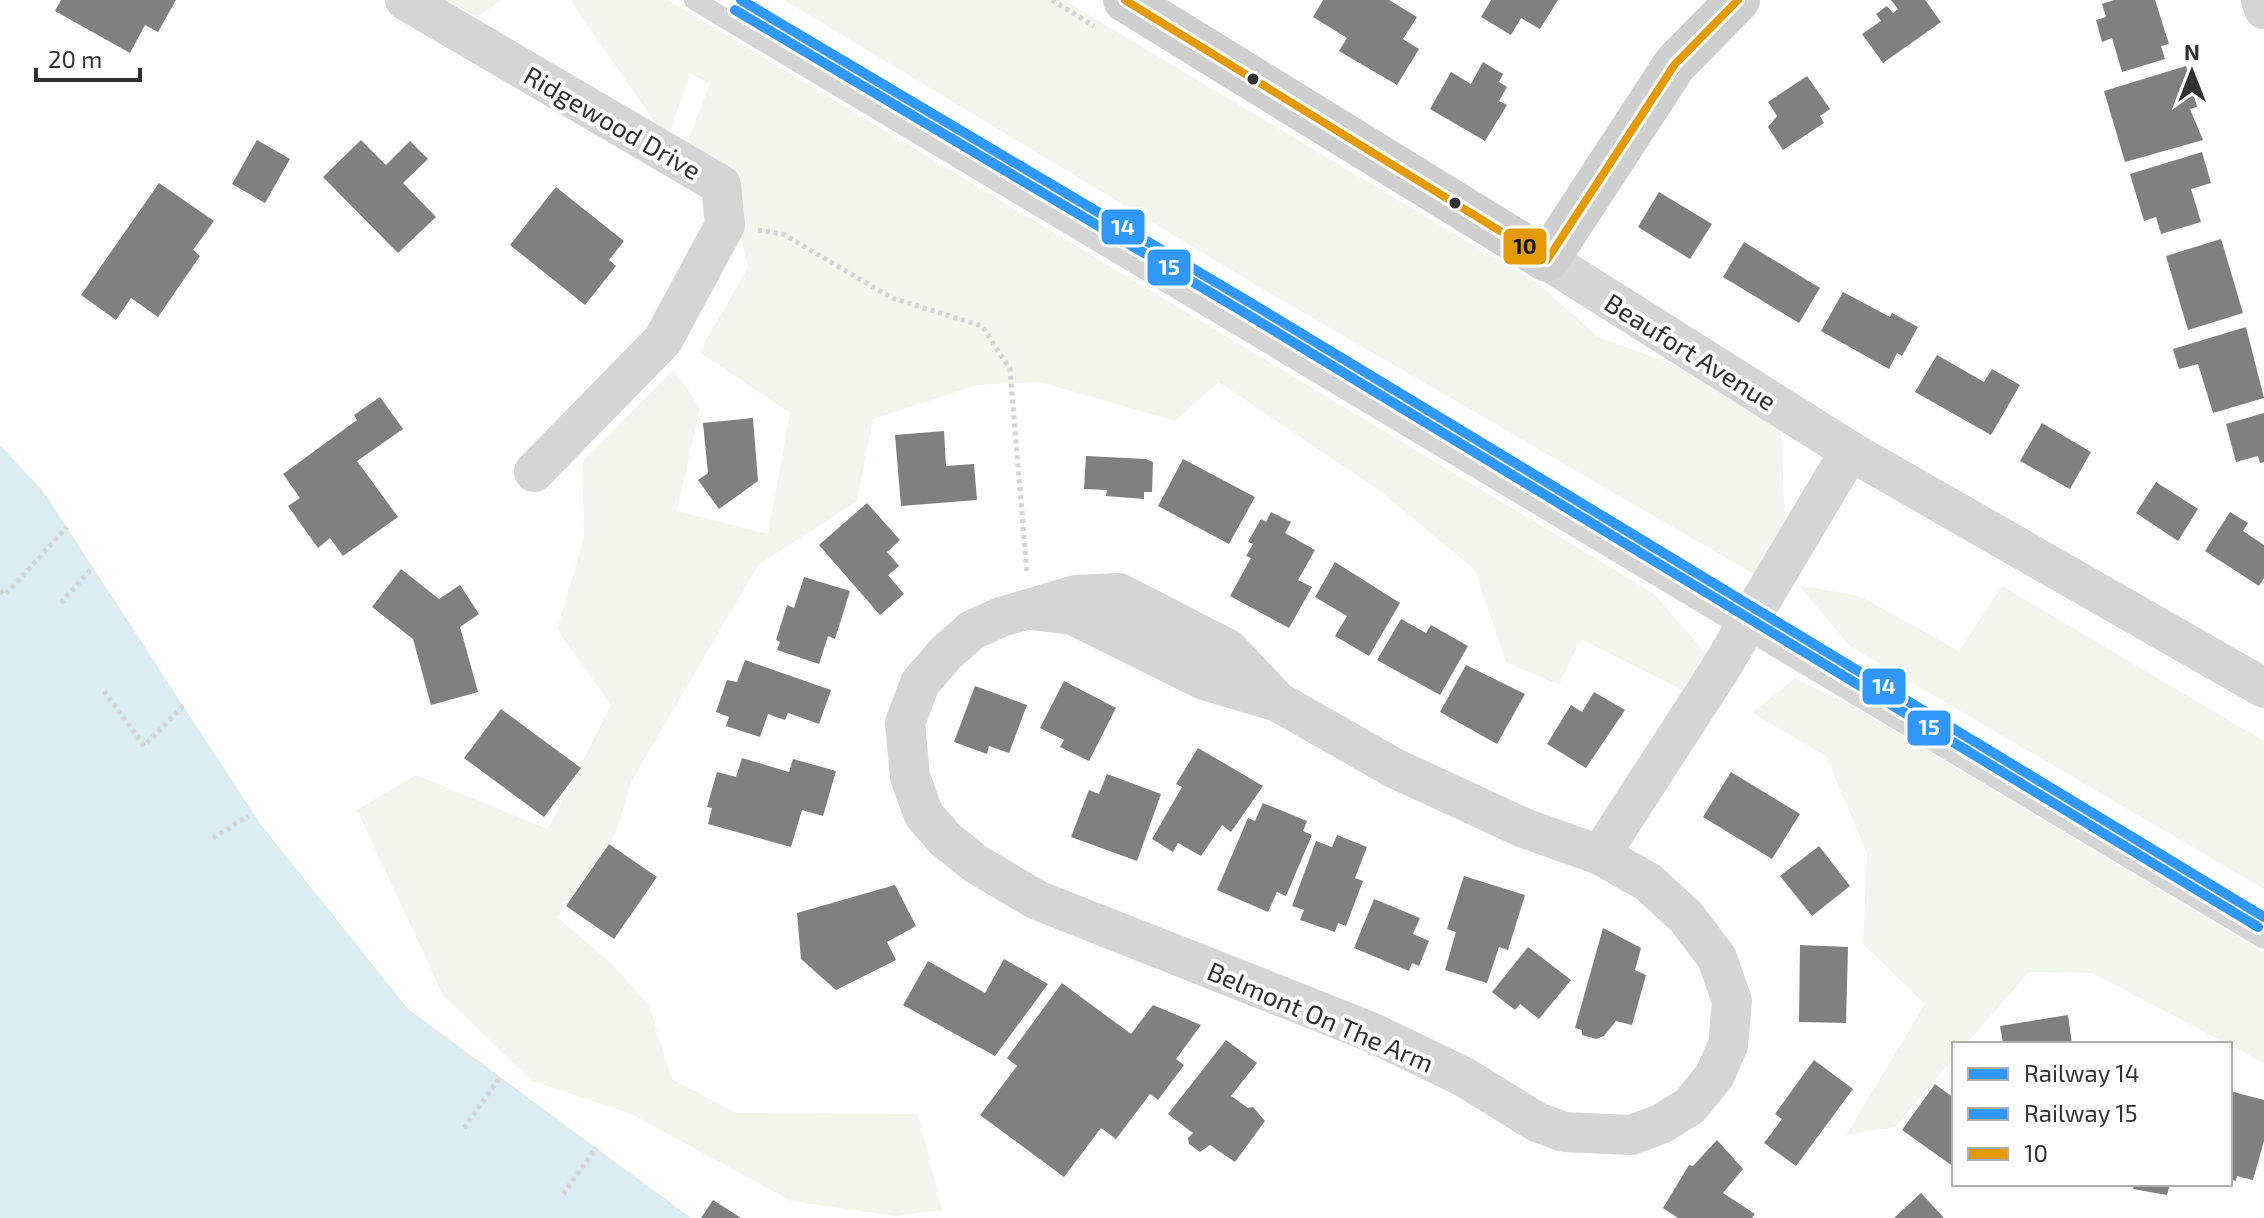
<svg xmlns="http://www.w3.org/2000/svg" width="2264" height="1218" font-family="'Exo 2',sans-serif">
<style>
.green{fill:#f3f6ed}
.water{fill:#dbedf3}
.building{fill:#808080}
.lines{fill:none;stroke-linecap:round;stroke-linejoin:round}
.path{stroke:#d5d5d5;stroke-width:5;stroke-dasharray:4 4;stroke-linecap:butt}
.lane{stroke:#d5d5d5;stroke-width:20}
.street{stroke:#d5d5d5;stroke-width:40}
.secondary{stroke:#cfcfcf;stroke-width:44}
.bus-1-casing{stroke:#fff;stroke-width:14}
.bus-1{stroke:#e39a05;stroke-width:8}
.rail-1-casing{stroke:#fff;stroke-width:16}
.rail-2-casing{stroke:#fff;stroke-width:16}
.rail-1{stroke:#3098fc;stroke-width:10}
.rail-2{stroke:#3098fc;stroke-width:10}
.bus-dot{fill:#313131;stroke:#fff;stroke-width:3}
.labels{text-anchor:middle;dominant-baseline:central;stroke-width:8;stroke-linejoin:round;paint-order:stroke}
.street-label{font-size:26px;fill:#313131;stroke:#fff}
.line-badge{stroke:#fff;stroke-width:3}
.badge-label{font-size:22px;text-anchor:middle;font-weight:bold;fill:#fff}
.pale-badge-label{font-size:22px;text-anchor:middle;font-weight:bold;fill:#111}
</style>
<rect width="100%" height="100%" fill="#fff"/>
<g class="green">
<polygon points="445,0 502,0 477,17"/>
<polygon points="570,0 668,0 1653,593 1711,659 1688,693 1581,639 1559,685 1506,662 1474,569 1380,491 1219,382 1175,421 1040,382 977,385 873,419 857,501 758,565 631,782 616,833 557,917 613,965 649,1005 672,1079 736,1113 918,1114 942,1210 896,1216 791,1201 631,1114 532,1081 443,995 357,810 416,775 548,829 611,705 557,629 584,538 583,461 674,369 700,408 677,511 768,534 790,413 699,352 748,268 727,174 685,149 710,83 690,74 667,140"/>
<polygon points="784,0 1064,0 1540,285 1598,337 1681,367 1781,428 1785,523 1757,576 1256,285"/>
<polygon points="1798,585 1860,596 1959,651 2002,586 2264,741 2264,889 1851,647"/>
<polygon points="1795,678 1854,707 2264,953 2264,1063 2092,973 2029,972 1966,1044 1954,1044 1954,1058 1895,1127 1846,1135 1925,1004 1863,944 1867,853 1826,756 1752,713"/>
</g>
<polygon class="water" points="0,445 43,491 261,825 408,1009 691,1218 0,1218"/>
<g class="building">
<polygon points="61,0 176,0 158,32 145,25 130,53 55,11"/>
<polygon points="1323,0 1389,0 1417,17 1403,39 1419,49 1397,85 1339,51 1347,38 1313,17"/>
<polygon points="1491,0 1558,0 1540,29 1521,18 1511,35 1481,17"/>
<polygon points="1891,0 1925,0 1941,22 1883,63 1862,34 1881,21 1876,14 1887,6 1893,13 1898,9"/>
<polygon points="2114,0 2155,0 2169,44 2161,46 2165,59 2122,72 2112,38 2102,42 2096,20 2106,17 2102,4"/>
<polygon points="1483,62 1503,74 1499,82 1507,87 1499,101 1507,105 1485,141 1430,109 1451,72 1471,84"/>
<polygon points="2186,66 2197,107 2190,109 2203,140 2125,162 2104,91"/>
<polygon points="1807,76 1830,109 1820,116 1824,123 1783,150 1768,127 1777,116 1768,102"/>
<polygon points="257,140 290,159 265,203 232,184"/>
<polygon points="361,140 386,165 410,141 428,159 403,183 436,217 398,253 323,177"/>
<polygon points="2202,152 2211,183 2191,189 2201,222 2161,234 2156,217 2144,221 2130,174"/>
<polygon points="159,183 214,221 193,250 200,256 158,317 131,298 116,320 81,295"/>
<polygon points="556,187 624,241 609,260 616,266 585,305 510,245"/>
<polygon points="1659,192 1712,224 1690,259 1638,227"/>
<polygon points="2221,239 2243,313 2188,330 2166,256"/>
<polygon points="1744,242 1820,288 1799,323 1723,277"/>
<polygon points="1843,292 1890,317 1892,313 1918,327 1902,356 1897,353 1889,369 1821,331"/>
<polygon points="2246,327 2264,398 2213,413 2198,364 2179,369 2173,349"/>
<polygon points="1937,355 1984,382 1992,369 2020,385 1991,435 1915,392"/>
<polygon points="380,397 403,429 357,461 398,517 343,556 330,538 318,548 288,506 300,498 283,474 357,420 354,415"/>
<polygon points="2264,413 2264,462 2260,463 2258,456 2236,462 2226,424"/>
<polygon points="753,418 758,481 719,509 698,480 708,473 703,423"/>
<polygon points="2042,423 2091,452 2070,489 2020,461"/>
<polygon points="944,431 946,466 974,464 977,500 901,506 895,435"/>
<polygon points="1086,456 1146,459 1153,462 1152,492 1144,492 1144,499 1106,496 1107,490 1084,489"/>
<polygon points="1183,459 1255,497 1229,544 1158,506"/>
<polygon points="2156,482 2198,509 2178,541 2136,513"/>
<polygon points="867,503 900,540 887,552 899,566 888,575 904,594 880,615 819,545"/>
<polygon points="1271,512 1291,522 1285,533 1315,550 1298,580 1312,587 1289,628 1230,596 1251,558 1246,556 1253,544 1248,542 1261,519 1266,522"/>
<polygon points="2230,512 2248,523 2243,531 2264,545 2264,578 2259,586 2205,551"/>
<polygon points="1335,562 1400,603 1369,656 1335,636 1347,616 1315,597"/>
<polygon points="401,569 439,599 460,585 479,614 460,627 478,692 431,705 413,639 372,607"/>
<polygon points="804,577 850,591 835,639 828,636 819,664 777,650 780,642 776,640 787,605 794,608"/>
<polygon points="1401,619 1426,633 1431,625 1468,646 1440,695 1377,660"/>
<polygon points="745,660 831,690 819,724 788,713 785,720 768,714 760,737 726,726 729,717 716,712 727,680 737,682"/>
<polygon points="1466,665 1525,694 1497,744 1440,712"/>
<polygon points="1064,681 1116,708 1089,761 1060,747 1064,740 1040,728"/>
<polygon points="975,686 1027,705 1009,753 989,746 987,754 954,742"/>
<polygon points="1594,692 1625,710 1586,768 1547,744 1571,705 1582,712"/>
<polygon points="501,709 581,768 544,817 464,758"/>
<polygon points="1198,748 1263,786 1231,832 1222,825 1201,856 1178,843 1173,852 1152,839 1182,787 1176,784"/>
<polygon points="742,758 789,772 793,759 836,771 823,816 802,810 791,847 708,824 712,808 707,807 717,772 736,777"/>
<polygon points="1731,772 1800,814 1772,859 1703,817"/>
<polygon points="1107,774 1161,794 1137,861 1071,837 1089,790 1099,794"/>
<polygon points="1263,803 1307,821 1303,831 1312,835 1286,896 1277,892 1268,912 1217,890 1248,818 1255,821"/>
<polygon points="1337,835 1367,847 1355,878 1363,881 1346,926 1338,923 1335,932 1300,920 1304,910 1292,906 1316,841 1332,847"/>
<polygon points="609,844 657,877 614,939 566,906"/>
<polygon points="1819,846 1850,886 1812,916 1780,876"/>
<polygon points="1464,876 1525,895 1508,950 1499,947 1487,983 1445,970 1456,932 1447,929"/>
<polygon points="895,885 916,926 887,942 896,960 836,990 801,959 797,913"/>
<polygon points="1374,899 1420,918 1413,934 1429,941 1419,966 1412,963 1409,971 1354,948"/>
<polygon points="1603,928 1641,948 1635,970 1646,975 1632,1025 1616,1021 1604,1036 1596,1039 1582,1035 1582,1030 1575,1028"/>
<polygon points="1800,945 1848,947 1846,1023 1799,1022"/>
<polygon points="1528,947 1571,980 1539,1019 1520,1004 1515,1010 1492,992"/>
<polygon points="1004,959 1048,984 995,1056 903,1005 928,961 985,993"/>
<polygon points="1062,983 1131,1034 1153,1005 1201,1025 1176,1059 1184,1065 1158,1100 1150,1094 1116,1139 1101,1128 1064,1177 980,1115 1017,1066 1007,1058"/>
<polygon points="2068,1015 2072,1044 2003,1044 2000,1026"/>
<polygon points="1226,1040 1257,1063 1231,1096 1248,1108 1253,1107 1265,1121 1235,1162 1210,1145 1200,1152 1189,1144 1188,1138 1193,1133 1168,1114"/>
<polygon points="1814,1060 1853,1089 1796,1166 1764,1143 1782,1119 1775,1114"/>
<polygon points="1935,1084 1954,1098 1951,1116 1954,1167 1902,1130"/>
<polygon points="2230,1091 2264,1100 2264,1141 2253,1180 2237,1176 2236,1181 2230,1179"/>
<polygon points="1717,1140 1743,1169 1723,1193 1755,1214 1752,1218 1678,1218 1663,1208 1689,1165 1693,1166"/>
<polygon points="2134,1184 2170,1184 2167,1195 2133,1189"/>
<polygon points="1921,1193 1944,1218 1894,1218"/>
<polygon points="713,1200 741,1218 701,1218"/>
</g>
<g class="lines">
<g class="path">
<polyline points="1052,0 1094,26"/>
<polyline points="758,230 783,234 892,298 982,326 1010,369 1027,573"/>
<polyline points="0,591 5,595 67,527"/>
<polyline points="61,603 93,567"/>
<polyline points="104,691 144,746 183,706"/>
<polyline points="213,838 248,816"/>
<polyline points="464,1128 500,1077"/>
<polyline points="563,1194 596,1148"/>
</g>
<polyline class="lane" points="694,0 2264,939"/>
<g class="street">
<polyline points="405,0 721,185 725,225 663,340 534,472"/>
<polyline points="2261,0 2264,9"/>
<polyline points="1547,260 1850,451 2264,688"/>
<polyline points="1030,610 1073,615 1204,680 1278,702 1394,768 1524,828 1600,855 1648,882 1686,917 1717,958 1732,1001 1728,1045 1715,1075 1690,1106 1661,1124 1631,1135 1564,1132 1537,1122 1464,1077 1371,1032 1037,900 976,864 945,839 924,815 910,777 905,723 920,683 946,653 972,630 1001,617 1076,595 1119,593 1228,649 1278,702"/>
<polyline points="1600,855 1719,671 1850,451"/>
</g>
<polyline class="secondary" points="1125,0 1547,260 1675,64 1738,0"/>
<defs>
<polyline id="bus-1" points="1125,0 1547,260 1675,64 1738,0"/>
</defs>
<use href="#bus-1" class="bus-1-casing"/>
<use href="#bus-1" class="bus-1"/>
<defs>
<polyline id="rail-1" points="741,0 1256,306 2264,917"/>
<polyline id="rail-2" points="735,10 1250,316 2258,927"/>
</defs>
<use href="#rail-1" class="rail-1-casing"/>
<use href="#rail-2" class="rail-2-casing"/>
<use href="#rail-1" class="rail-1"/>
<use href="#rail-2" class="rail-2"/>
</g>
<g class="bus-dot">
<circle cx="1253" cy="79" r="7"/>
<circle cx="1455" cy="203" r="7"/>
</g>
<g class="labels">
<g class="street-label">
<text transform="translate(613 122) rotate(30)">Ridgewood Drive</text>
<text transform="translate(1691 351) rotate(32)">Beaufort Avenue</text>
<text transform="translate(1321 1016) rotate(23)">Belmont On The Arm</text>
</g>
</g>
<g class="line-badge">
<rect x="1100" y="208" width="46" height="38" rx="8" fill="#3098fc"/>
<rect x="1502" y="227" width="46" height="39" rx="8" fill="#e39a05"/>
<rect x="1146" y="248" width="46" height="39" rx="8" fill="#3098fc"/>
<rect x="1861" y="667" width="46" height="39" rx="8" fill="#3098fc"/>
<rect x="1906" y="709" width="46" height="38" rx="8" fill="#3098fc"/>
</g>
<g class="badge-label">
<text x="1123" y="235">14</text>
<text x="1169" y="275">15</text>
<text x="1884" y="694">14</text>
<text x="1929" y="735">15</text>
</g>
<g class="pale-badge-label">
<text x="1525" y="254">10</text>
</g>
<rect x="1952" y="1042" width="280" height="144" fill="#ffffff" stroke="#adadad" stroke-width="2"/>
<rect x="1968" y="1068" width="40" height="12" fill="#3098fc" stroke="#adadad" stroke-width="2"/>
<text x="2024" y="1082" font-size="24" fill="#313131">Railway 14</text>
<rect x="1968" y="1108" width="40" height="12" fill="#3098fc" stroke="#adadad" stroke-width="2"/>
<text x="2024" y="1122" font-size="24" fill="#313131">Railway 15</text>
<rect x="1968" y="1148" width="40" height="12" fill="#e39a05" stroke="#adadad" stroke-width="2"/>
<text x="2024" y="1162" font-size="24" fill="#313131">10</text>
<g transform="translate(2192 72)" stroke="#ffffff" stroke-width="6" paint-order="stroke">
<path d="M0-6L14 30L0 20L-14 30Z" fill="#313131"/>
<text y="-12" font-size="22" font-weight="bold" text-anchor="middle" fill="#313131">N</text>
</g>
<path d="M36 68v12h104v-12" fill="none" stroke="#313131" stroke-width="4"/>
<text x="48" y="68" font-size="24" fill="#313131" stroke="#ffffff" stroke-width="6" paint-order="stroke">20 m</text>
</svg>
